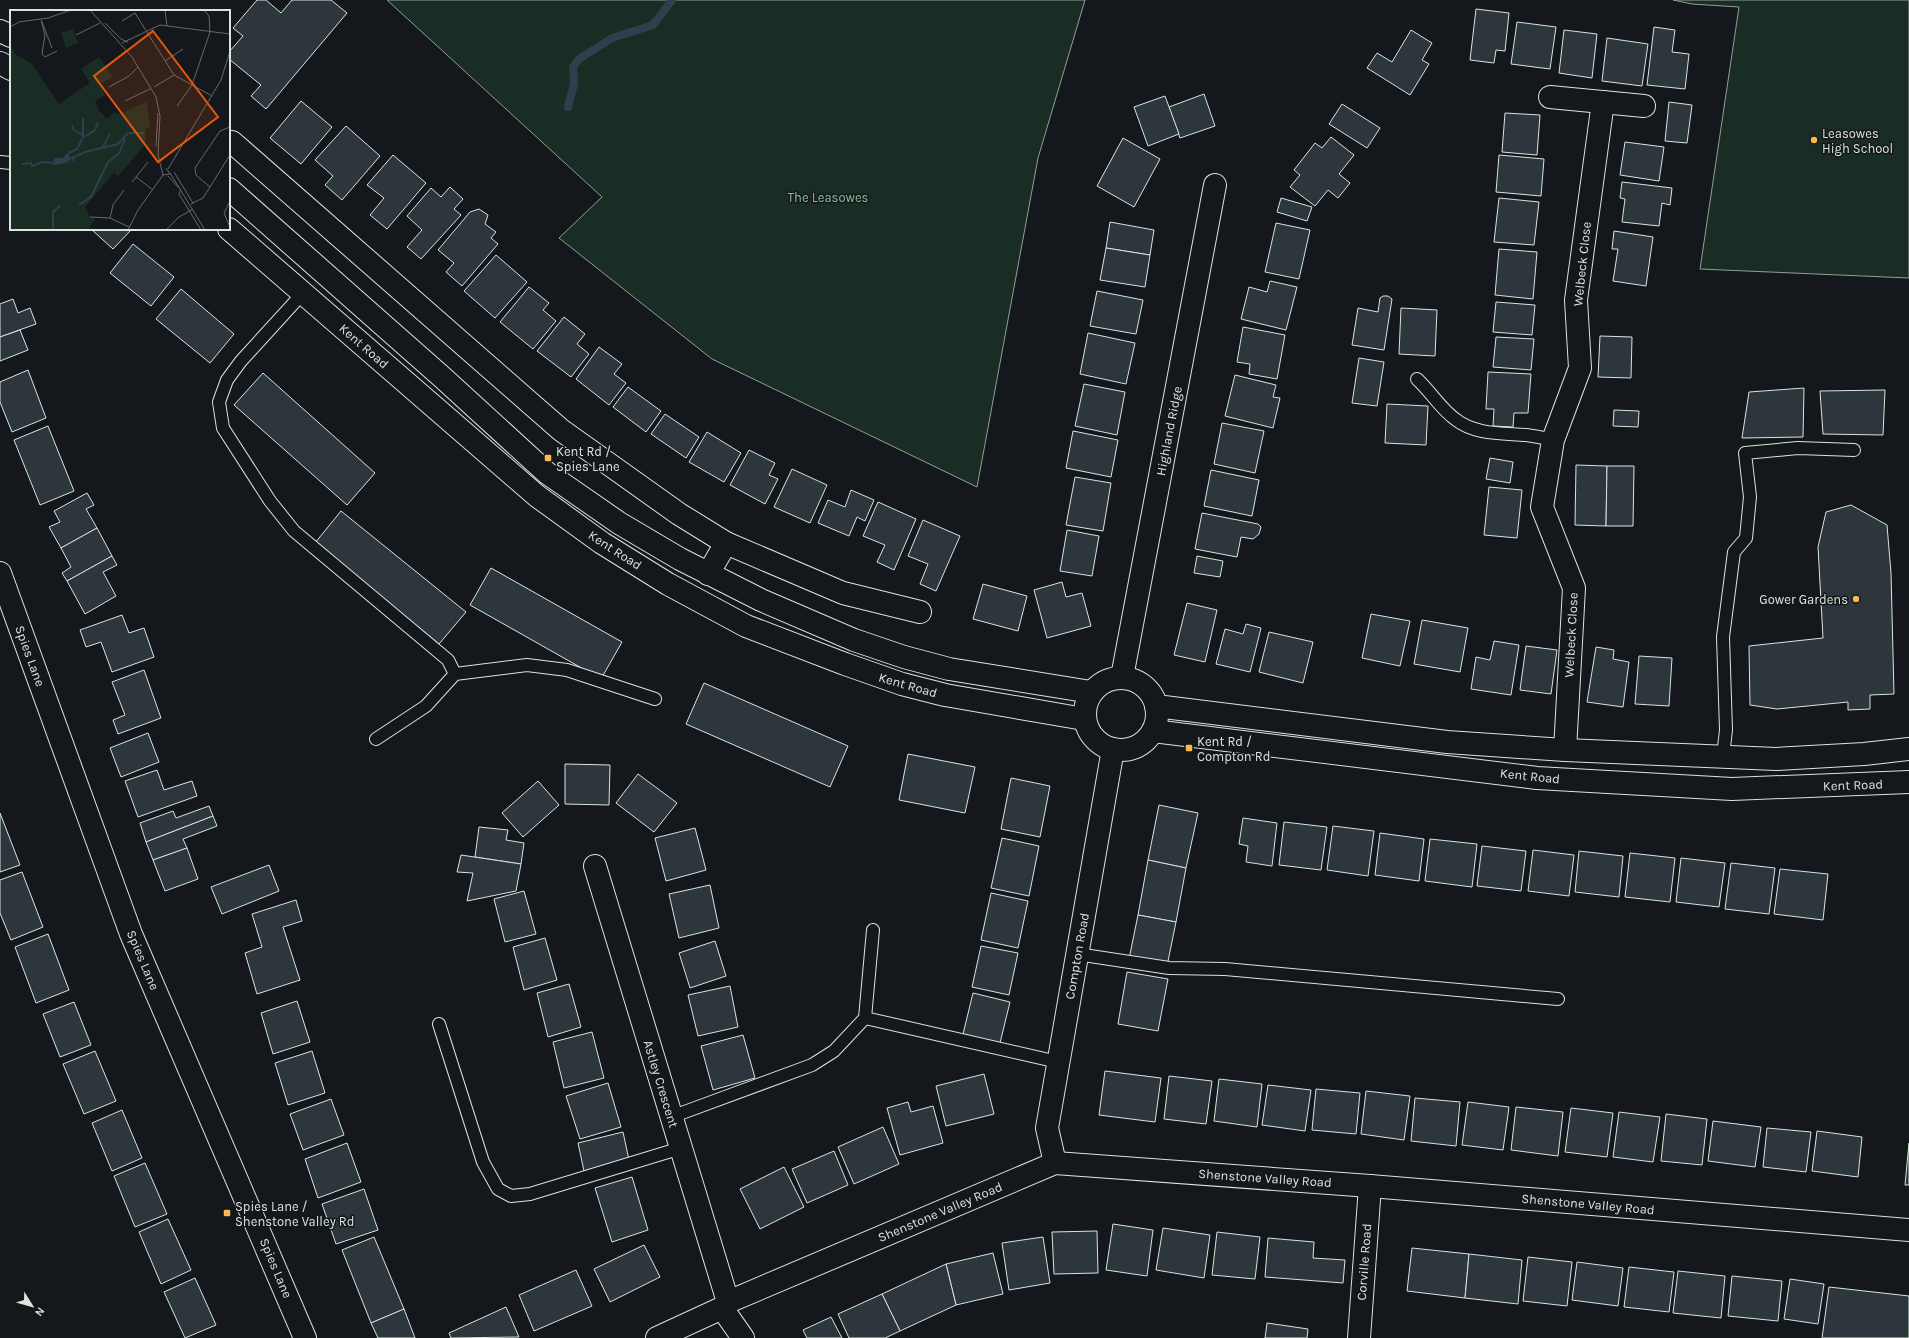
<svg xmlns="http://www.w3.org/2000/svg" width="1909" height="1338" font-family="Karla,sans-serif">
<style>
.green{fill:#1a2d24;stroke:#939e99}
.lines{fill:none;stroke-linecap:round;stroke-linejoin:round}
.stream{stroke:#2f3f4d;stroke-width:8}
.building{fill:#2c363c;stroke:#d8e6dc}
.service-casing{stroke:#d8e6dc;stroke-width:14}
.minor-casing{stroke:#d8e6dc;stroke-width:24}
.secondary-casing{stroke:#d8e6dc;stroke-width:24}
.service{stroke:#14181c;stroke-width:12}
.minor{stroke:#14181c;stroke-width:22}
.secondary{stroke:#14181c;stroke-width:22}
.poi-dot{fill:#ffb74d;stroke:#14181c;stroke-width:1.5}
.labels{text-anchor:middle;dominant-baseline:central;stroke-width:3;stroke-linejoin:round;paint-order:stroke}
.poi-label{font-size:13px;fill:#d8e6dc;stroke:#14181c;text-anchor:start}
.park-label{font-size:13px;fill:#8ac095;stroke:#14181c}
.street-label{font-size:13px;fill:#d8e6dc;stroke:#14181c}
.inset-river{fill:none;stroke:#2f3f4d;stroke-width:2}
.inset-road{fill:none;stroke:#626a69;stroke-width:1}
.view{fill:#e8590c;fill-opacity:0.15;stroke:#e8590c;stroke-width:2}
.inset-edge{fill:none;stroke:#d8e6dc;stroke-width:2}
</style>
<rect width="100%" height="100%" fill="#14181c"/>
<g class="green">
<polygon points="387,0 1085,0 1038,158 977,487 712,359 559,238 602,197"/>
<polygon points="1673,0 1909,0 1909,278 1700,269 1739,7 1692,4"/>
</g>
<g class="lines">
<polyline class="stream" points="568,107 574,84 573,67 579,59 612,38 653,25 672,0"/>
</g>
<g class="building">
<polygon points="257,0 266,0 281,13 292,0 331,0 347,13 266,109 251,96 261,85 229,59 229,52 243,36 233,28"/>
<polygon points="1476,9 1509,13 1505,51 1496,50 1494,63 1470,60"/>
<polygon points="1517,22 1556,27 1550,69 1511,64"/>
<polygon points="1654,27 1675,30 1672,52 1689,54 1685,89 1647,85"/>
<polygon points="1411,30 1432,43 1422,60 1429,64 1410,95 1367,68 1377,53 1392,62"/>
<polygon points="1564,30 1597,34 1592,78 1559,73"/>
<polygon points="1607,38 1648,44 1642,86 1602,81"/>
<polygon points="1204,94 1215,126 1180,138 1169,107"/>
<polygon points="1165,96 1179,134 1148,146 1134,107"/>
<polygon points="301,101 332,127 301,164 270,138"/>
<polygon points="1669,102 1692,105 1687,143 1665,141"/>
<polygon points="1342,104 1380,128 1367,148 1329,124"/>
<polygon points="1505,113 1540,115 1537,155 1502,152"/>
<polygon points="346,126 380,156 342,200 325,185 333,176 315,160"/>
<polygon points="1331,137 1354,155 1339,174 1350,183 1338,198 1328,190 1315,206 1290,187 1300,175 1294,170 1315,143 1322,148"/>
<polygon points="1123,138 1160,159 1134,207 1097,186"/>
<polygon points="1625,142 1664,147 1659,181 1620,175"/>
<polygon points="393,155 426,183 387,229 370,215 384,198 367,185"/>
<polygon points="1499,155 1544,159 1541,196 1496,192"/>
<polygon points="1622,182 1672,188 1670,205 1662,203 1659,226 1622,222 1625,199 1620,198"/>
<polygon points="450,187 463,199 454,209 461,215 421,259 407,247 422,230 407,216 431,188 441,197"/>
<polygon points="1281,198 1312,207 1307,221 1277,212"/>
<polygon points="1499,198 1539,202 1534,245 1494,242"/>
<polygon points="479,209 488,215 485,224 496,232 491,238 498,244 462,286 446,272 454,263 438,250 470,212"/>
<polygon points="1110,222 1154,230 1150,255 1106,248"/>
<polygon points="1276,223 1310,230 1299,279 1265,272"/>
<polygon points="91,229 132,229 113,249"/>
<polygon points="1614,231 1653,237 1646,286 1613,281 1618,249 1612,249"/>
<polygon points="133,244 174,277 151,306 110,273"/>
<polygon points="1106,248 1150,255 1145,287 1100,280"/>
<polygon points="1499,249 1537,252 1533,299 1495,295"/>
<polygon points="496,255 527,282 495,318 464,291"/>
<polygon points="1270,281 1297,287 1286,330 1241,319 1249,287 1267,292"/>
<polygon points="529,287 549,303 543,310 556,321 533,349 500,322"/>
<polygon points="181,289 234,334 210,363 156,319"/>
<polygon points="1097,291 1143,300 1136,334 1090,326"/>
<polygon points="1383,296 1388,296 1392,299 1384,350 1352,345 1358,308 1378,312 1380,298"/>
<polygon points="13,299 18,313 30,308 36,324 0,337 0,304"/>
<polygon points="1496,302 1535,305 1532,335 1493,332"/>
<polygon points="1401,308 1437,310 1435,356 1399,354"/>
<polygon points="564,317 585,334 577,344 589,354 571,377 537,351"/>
<polygon points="1243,327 1285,335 1277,379 1249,374 1250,364 1237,362"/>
<polygon points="20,330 28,350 0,361 0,337"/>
<polygon points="1088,333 1135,343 1126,384 1080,374"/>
<polygon points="1600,336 1632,337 1631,378 1598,377"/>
<polygon points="1496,337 1534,339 1531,370 1493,367"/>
<polygon points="599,347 622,364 614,374 626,383 609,405 576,379"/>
<polygon points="1359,358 1384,362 1377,406 1352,403"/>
<polygon points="28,370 46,418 12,432 0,402 0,382"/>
<polygon points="1488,372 1531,374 1528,413 1514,413 1513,427 1493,426 1494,409 1486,409"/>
<polygon points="263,373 375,473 347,505 234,405"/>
<polygon points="1235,375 1276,385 1273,397 1280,398 1273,428 1225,416"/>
<polygon points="1084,384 1125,392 1117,435 1075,426"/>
<polygon points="628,387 661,411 646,432 613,407"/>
<polygon points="1804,388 1803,437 1742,438 1749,392"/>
<polygon points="1885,390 1883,435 1823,434 1820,391"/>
<polygon points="1387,404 1428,406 1426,445 1385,443"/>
<polygon points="1614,410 1639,411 1638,427 1613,426"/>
<polygon points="665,414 699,437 686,458 651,434"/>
<polygon points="1222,423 1264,431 1255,473 1214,464"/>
<polygon points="48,426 74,491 40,505 14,440"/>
<polygon points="1073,431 1118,440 1111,477 1066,468"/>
<polygon points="707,432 741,453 724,482 689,462"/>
<polygon points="749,450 775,463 769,475 778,479 765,504 730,485"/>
<polygon points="1490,458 1513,462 1510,483 1486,479"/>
<polygon points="1576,465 1607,466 1606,526 1575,525"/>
<polygon points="1607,466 1634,466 1633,526 1606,526"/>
<polygon points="792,469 827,485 810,523 774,507"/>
<polygon points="1211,470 1259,480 1252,516 1204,506"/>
<polygon points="1075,477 1111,483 1103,531 1066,525"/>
<polygon points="1489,487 1522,490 1517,538 1484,535"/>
<polygon points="851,490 874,500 865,521 857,517 849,536 818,523 828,500 845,507"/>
<polygon points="87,493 94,505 86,509 97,528 61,548 49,527 60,522 54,511"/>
<polygon points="878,502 916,519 894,570 877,562 885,545 863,536"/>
<polygon points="1851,505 1887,525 1891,573 1894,694 1870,695 1870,709 1848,710 1848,702 1777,709 1750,705 1749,646 1823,638 1818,547 1826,512"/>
<polygon points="341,511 466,612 439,644 315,543"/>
<polygon points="1202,513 1258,524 1261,527 1259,534 1253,539 1241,537 1237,557 1195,549"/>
<polygon points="923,520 960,536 936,591 920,584 928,564 908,556"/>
<polygon points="97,528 112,556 67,581 62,573 71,567 61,548"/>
<polygon points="1067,530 1099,536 1092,576 1060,571"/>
<polygon points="112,556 117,565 103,572 116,596 85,614 67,581"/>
<polygon points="1197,556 1223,561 1220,577 1194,573"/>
<polygon points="491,568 622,642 601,679 470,605"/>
<polygon points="1062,582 1066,597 1082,593 1091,626 1047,638 1034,590"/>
<polygon points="983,584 1027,596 1018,631 973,619"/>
<polygon points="1187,603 1217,610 1205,662 1174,655"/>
<polygon points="1371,614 1410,621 1400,666 1362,658"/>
<polygon points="122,615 129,633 144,628 154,657 112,672 101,642 86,647 80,630"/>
<polygon points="1422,620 1468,628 1460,672 1414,664"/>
<polygon points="1246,624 1261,628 1250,672 1216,664 1225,629 1243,634"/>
<polygon points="1269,632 1313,642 1303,683 1259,672"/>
<polygon points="1494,641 1519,645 1511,695 1471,689 1476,657 1490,660"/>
<polygon points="1526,646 1557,650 1551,694 1520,690"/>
<polygon points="1596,647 1614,650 1613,659 1629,662 1623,707 1587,702"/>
<polygon points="1639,656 1672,658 1669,706 1635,704"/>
<polygon points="144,670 161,718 118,734 113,720 125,715 112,682"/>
<polygon points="704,683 848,746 830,787 686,724"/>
<polygon points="148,733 159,762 121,777 110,748"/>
<polygon points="908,754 975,767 965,813 899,800"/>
<polygon points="565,764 610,765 609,805 565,804"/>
<polygon points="157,770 164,790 192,781 197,796 138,817 125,781"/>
<polygon points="638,774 677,803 654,832 616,803"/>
<polygon points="1011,778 1050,786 1040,837 1001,829"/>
<polygon points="538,781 559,805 523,837 502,813"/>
<polygon points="1159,805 1198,813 1186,868 1148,860"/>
<polygon points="209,806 213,816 146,842 140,823 173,811 176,818"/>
<polygon points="0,813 20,865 0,872"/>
<polygon points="213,816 217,826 183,839 187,848 153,860 146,842"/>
<polygon points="1243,818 1277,823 1272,866 1246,862 1248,846 1239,844"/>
<polygon points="1284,822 1327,827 1321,870 1279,865"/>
<polygon points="1333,826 1374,831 1368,876 1327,870"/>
<polygon points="479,827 508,830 506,840 524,843 521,864 475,857"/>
<polygon points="695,828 706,870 666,881 655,838"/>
<polygon points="1380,833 1424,839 1419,881 1375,875"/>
<polygon points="1002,838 1039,846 1029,896 991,888"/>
<polygon points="1430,839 1477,844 1472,887 1425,881"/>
<polygon points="1482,846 1526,851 1521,891 1477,886"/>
<polygon points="187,848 198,879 165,891 153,860"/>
<polygon points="1533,850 1574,855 1569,896 1528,891"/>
<polygon points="1579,851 1623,856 1619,897 1575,892"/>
<polygon points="1630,853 1675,858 1670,902 1625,897"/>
<polygon points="461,855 521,864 516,891 467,901 473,873 457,872"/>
<polygon points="1681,858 1725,863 1719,907 1676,902"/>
<polygon points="1148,860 1186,868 1176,922 1138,915"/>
<polygon points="1731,863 1775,868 1769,914 1725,909"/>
<polygon points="269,865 279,891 222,914 211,887"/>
<polygon points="1780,869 1828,874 1823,920 1774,914"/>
<polygon points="22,872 43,927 11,940 0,913 0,880"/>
<polygon points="710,885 719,928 679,938 669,894"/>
<polygon points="524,891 536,934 505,942 494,899"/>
<polygon points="991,893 1028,901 1018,948 981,940"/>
<polygon points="296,900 302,921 283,927 300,980 257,994 245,953 262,947 252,914"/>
<polygon points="1138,915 1176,922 1167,966 1129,959"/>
<polygon points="48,934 69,990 36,1003 15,947"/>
<polygon points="545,938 557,980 524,990 513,947"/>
<polygon points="715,941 726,976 690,988 679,953"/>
<polygon points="981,946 1018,953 1009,995 972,987"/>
<polygon points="1127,972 1168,979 1158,1031 1118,1024"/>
<polygon points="569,984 581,1027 548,1037 537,993"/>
<polygon points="730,986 738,1027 698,1036 688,995"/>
<polygon points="973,993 1010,1002 1000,1043 963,1034"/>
<polygon points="297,1001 310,1042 273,1054 261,1013"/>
<polygon points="74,1002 91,1045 60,1057 43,1014"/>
<polygon points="592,1032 604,1078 564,1088 553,1042"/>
<polygon points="743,1035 755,1078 713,1090 701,1046"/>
<polygon points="95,1051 116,1101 84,1114 63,1064"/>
<polygon points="312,1051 325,1093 288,1105 275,1063"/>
<polygon points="1105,1071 1161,1078 1155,1122 1099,1115"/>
<polygon points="984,1074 994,1114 946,1126 936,1086"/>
<polygon points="1169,1076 1212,1081 1206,1124 1164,1119"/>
<polygon points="1219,1079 1262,1084 1257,1127 1214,1121"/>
<polygon points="608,1083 621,1127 580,1139 566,1096"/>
<polygon points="1268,1085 1311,1090 1305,1131 1262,1125"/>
<polygon points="1316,1089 1360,1093 1356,1134 1312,1130"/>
<polygon points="1366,1091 1410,1096 1404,1140 1361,1134"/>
<polygon points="1415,1098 1460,1102 1456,1146 1411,1141"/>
<polygon points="331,1099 344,1135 303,1150 290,1114"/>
<polygon points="908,1102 911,1112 933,1106 943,1143 900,1155 887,1108"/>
<polygon points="1468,1102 1509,1107 1503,1150 1462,1145"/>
<polygon points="1516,1107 1563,1112 1558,1156 1511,1150"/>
<polygon points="1571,1108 1613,1113 1607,1157 1565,1152"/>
<polygon points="122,1110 142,1158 112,1171 92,1123"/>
<polygon points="1619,1112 1660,1117 1653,1162 1613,1157"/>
<polygon points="1666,1114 1707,1119 1702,1165 1661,1161"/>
<polygon points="1713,1121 1761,1127 1755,1167 1708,1161"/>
<polygon points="883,1127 899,1164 854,1184 838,1147"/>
<polygon points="1767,1128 1811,1132 1806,1172 1763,1167"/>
<polygon points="1817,1131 1862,1137 1858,1177 1812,1171"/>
<polygon points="623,1132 629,1160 584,1171 578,1143"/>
<polygon points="347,1143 361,1182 318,1198 305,1159"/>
<polygon points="1909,1143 1909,1185 1905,1185"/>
<polygon points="834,1151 848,1185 807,1203 792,1169"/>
<polygon points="145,1163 167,1214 135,1227 114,1176"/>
<polygon points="784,1167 804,1207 760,1229 740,1189"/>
<polygon points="632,1177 648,1230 612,1242 595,1188"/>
<polygon points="364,1189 378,1230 336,1244 322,1204"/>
<polygon points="168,1219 191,1270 161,1284 139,1232"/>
<polygon points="1113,1224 1153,1230 1147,1276 1106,1270"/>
<polygon points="1163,1228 1210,1235 1204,1278 1156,1270"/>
<polygon points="1097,1231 1098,1273 1054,1274 1052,1232"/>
<polygon points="1217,1232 1260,1237 1255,1279 1212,1275"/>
<polygon points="374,1237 404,1309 371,1323 342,1250"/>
<polygon points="1043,1237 1050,1283 1009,1290 1002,1243"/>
<polygon points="1268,1238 1314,1242 1313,1258 1345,1260 1343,1283 1265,1277"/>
<polygon points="644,1245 660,1277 610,1302 594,1269"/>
<polygon points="1412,1248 1469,1254 1465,1298 1407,1291"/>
<polygon points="993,1253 1003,1294 956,1305 946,1264"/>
<polygon points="1469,1254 1522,1260 1518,1304 1465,1298"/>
<polygon points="1528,1257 1572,1262 1567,1306 1523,1301"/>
<polygon points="1577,1262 1623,1268 1618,1306 1572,1300"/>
<polygon points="946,1264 956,1305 900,1331 882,1294"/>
<polygon points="1629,1267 1674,1272 1669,1312 1624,1307"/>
<polygon points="576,1270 592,1306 534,1331 519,1295"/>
<polygon points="1678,1271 1725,1276 1721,1318 1673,1313"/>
<polygon points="1732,1276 1782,1281 1778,1321 1728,1316"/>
<polygon points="195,1278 216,1325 185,1338 164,1292"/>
<polygon points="1790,1279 1824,1284 1818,1324 1784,1319"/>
<polygon points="1829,1287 1909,1296 1909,1338 1822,1338"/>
<polygon points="882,1294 900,1331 885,1338 849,1338 838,1314"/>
<polygon points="506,1307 519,1337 451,1338 449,1333"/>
<polygon points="404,1309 415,1338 378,1338 371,1323"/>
<polygon points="831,1317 842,1338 807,1338 803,1330"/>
<polygon points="1267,1323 1308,1329 1307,1338 1265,1338"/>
</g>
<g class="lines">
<defs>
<g id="service">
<polyline points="0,162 11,163"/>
<polyline points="303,293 241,361 227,380 219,402 223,428 270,501 294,531 448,660 455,674 426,706 376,739"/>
<path d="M 1417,379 C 1431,392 1440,408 1455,419 C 1475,435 1502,433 1526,435 C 1535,436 1544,438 1553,440"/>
<polyline points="455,674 527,665 567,670 655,699"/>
<polyline points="1723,756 1726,730 1723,637 1734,552 1746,538 1750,497 1745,453 1798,448 1854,450"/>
<polyline points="1077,954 1169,968 1225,969 1558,999"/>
<polyline points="865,1018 1058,1062"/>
<polyline points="439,1024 483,1162 498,1189 511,1196 530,1194 681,1148"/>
<polyline points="671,1117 812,1065 834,1051 865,1018 873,930"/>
</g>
<g id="minor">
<polyline points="1550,97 1644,106"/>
<polyline points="232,142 561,430 679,514 726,543 843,593 920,612"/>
<polyline points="708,574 726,543"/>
<polyline points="1122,677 1215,185"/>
<polyline points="1565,750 1574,588 1542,507 1553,440 1580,368 1576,300 1603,102"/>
<polyline points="595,866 728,1302"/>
<polyline points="1055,1163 1047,1128 1113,749"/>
<polyline points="722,1308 743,1338"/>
<polyline points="657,1338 722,1308 728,1302 1055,1163 1370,1186 1909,1230"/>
<polyline points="1359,1338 1370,1186"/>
</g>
<g id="secondary">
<polyline points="0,31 11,36"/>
<polyline points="0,63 11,69"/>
<polyline points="229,189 442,377 547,473 619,523 680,559 761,600 854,640 904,657 949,669 1091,692"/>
<polyline points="229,229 537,496 602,543 668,584 746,626 845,664 902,684 945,695 1084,719"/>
<polyline points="0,573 131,934 305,1338"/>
<circle cx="1121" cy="714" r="36"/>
<polyline points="1156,706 1447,742 1565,750 1776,759 1864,754 1909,749"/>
<polyline points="1153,731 1537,778 1732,789 1909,782"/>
</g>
</defs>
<use href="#service" class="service-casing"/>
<use href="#minor" class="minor-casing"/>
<use href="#secondary" class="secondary-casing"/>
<use href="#service" class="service"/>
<use href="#minor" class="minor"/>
<use href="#secondary" class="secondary"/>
</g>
<g class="poi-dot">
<circle cx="1814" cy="140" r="4"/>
<rect x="544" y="454" width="8" height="8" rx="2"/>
<circle cx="1856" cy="599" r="4"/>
<rect x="1185" y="744" width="8" height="8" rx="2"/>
<rect x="223" y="1209" width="8" height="8" rx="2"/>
</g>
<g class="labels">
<g class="poi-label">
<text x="1822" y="133">Leasowes<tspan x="1822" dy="15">High School</tspan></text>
<text x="556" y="451">Kent Rd /<tspan x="556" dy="15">Spies Lane</tspan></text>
<text x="1848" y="599" text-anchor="end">Gower Gardens</text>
<text x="1197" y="741">Kent Rd /<tspan x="1197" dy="15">Compton Rd</tspan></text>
<text x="235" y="1206">Spies Lane /<tspan x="235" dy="15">Shenstone Valley Rd</tspan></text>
</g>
<g class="park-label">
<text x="828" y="197">The Leasowes</text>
</g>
<g class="street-label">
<text transform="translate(1582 264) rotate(-84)">Welbeck Close</text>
<text transform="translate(364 346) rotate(41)">Kent Road</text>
<text transform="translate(1169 431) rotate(-79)">Highland Ridge</text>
<text transform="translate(615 550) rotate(33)">Kent Road</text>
<text transform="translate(1571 635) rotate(-87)">Welbeck Close</text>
<text transform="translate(30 656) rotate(70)">Spies Lane</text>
<text transform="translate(908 685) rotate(16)">Kent Road</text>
<text transform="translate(1530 776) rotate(6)">Kent Road</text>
<text transform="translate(1853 785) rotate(-2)">Kent Road</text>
<text transform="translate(1077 956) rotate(-80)">Compton Road</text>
<text transform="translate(143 960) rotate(67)">Spies Lane</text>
<text transform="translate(661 1084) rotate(73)">Astley Crescent</text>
<text transform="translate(1265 1178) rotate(4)">Shenstone Valley Road</text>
<text transform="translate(1588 1204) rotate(5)">Shenstone Valley Road</text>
<text transform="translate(940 1212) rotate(-23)">Shenstone Valley Road</text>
<text transform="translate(1364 1262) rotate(-86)">Corville Road</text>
<text transform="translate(276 1268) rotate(67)">Spies Lane</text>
</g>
</g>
<g transform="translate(10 10)">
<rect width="220" height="220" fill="#14181c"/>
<path d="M 63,19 L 68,33 L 56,38 L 51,23 ZM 0,32 L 5,44 L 22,54 L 49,94 L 80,73 L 71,59 L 89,47 L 103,67 L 90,74 L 95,85 L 85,91 L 89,101 L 97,109 L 105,102 L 108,104 L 137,92 L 140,119 L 136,118 L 135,135 L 108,166 L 104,163 L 75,197 L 80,207 L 85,209 L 78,220 L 0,220 Z" fill="#1a2d24"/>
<path d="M 58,143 L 61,149 L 56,153 L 43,155 L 44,148 L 52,148 Z" fill="#2f3f4d"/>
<path class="inset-river" d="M 62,115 L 64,120 L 72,125M 74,127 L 85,120 L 88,113M 92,138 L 100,124M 58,143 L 67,139 L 73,127 L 73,108M 109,144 L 115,129M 64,151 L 62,148 L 75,142 L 108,134 L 118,123 L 134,123M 12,154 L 21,153 L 22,156 L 32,152 L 44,153M 69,195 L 81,187 L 98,152 L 108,144M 43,220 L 43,202 L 50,196"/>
<path class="inset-road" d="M 80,0 L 122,47 L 146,87 L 150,106 L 148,145 L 153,165M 155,0 L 157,16M 31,10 L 35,25 L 32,44 L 35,47 L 47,41M 112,11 L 125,3 L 164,65 L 202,86M 32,12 L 42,38M 95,13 L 111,29 L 118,32M 0,17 L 9,12 L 38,8 L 61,0M 66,25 L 90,13M 112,33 L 150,15 L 220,24M 155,51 L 173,39M 182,75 L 200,22 L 199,6 L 194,0M 99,77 L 119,66 L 128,57M 144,77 L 164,65M 115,91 L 140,79M 167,96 L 182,75M 146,136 L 148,103M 158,159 L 211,70 L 220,41M 164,162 L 183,193M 160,163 L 195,220M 153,165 L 160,164 L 156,158M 158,166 L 169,178M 126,167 L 143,180M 122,172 L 138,152M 200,177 L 186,165 L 185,158 L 210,121 L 220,117M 171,179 L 169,184 L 191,220M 220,191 L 214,203 L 220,217M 181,194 L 193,188 L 220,145M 80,207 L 100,208 L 119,217M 100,208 L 103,195 L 114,180M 118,220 L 128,200 L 153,165M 156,220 L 169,207 L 183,199"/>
<path class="view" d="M 143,21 L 208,107 L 148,152 L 84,66 Z"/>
<rect width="220" height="220" class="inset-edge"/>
</g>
<g transform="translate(32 1306) rotate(127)" stroke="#14181c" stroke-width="3" paint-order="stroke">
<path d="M0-3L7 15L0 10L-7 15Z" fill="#d8e6dc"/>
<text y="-6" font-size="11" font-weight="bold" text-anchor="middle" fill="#d8e6dc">N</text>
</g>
</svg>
